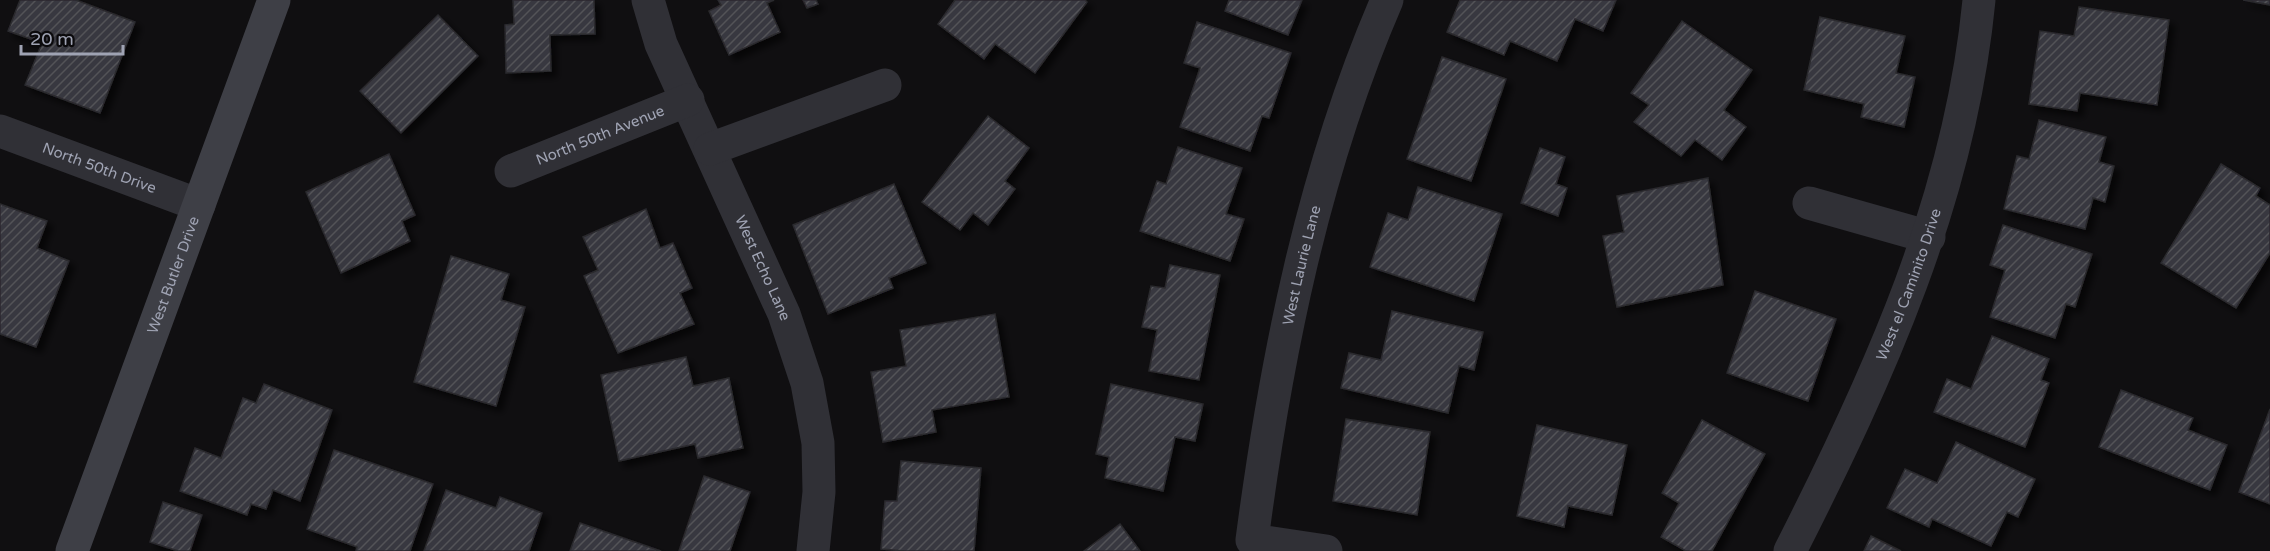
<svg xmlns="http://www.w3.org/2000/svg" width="2270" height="551" font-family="'Varela Round',sans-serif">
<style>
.building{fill:url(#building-hatch);stroke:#2a292d;stroke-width:1.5;filter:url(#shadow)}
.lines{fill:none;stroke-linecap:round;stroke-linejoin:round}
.street{stroke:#303036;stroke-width:33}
.secondary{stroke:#3e3f46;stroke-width:33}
.labels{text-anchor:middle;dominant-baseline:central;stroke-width:5;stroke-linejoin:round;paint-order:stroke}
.street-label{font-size:15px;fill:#9fa3b3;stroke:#0b0a0c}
</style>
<defs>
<pattern id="building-hatch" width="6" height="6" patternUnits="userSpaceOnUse" patternTransform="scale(1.5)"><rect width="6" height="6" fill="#39393f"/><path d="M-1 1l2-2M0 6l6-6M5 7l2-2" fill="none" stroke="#525258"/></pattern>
<filter id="shadow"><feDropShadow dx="5.5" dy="5.5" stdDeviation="3" flood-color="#0009"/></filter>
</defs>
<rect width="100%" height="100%" fill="#100f11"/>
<g class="building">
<polygon points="20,0 76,0 135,22 100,113 25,85 42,43 8,31"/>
<polygon points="513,0 594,0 595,34 550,35 551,71 506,73 505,25 514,24"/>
<polygon points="718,0 774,0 767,3 780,32 729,55 709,11 721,5"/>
<polygon points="803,0 816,0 818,4 807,8"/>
<polygon points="955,0 1085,0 1087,2 1035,73 995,44 984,59 938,24"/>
<polygon points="1229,0 1302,0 1288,35 1225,11"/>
<polygon points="1460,0 1616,0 1603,31 1575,19 1557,61 1510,41 1504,55 1447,32"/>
<polygon points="2243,0 2270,0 2270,5"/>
<polygon points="2079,7 2169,20 2157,105 2080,93 2077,111 2029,104 2040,31 2074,36"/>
<polygon points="438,15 478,56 401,133 360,91"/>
<polygon points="1820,17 1905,36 1896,73 1915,77 1904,127 1861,117 1864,104 1804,90"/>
<polygon points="1682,21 1752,70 1724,110 1746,127 1722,160 1695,140 1681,156 1634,122 1649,105 1631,93"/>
<polygon points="1197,22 1291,53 1269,118 1262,116 1250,151 1180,127 1200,68 1184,63"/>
<polygon points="1442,57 1506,79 1471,181 1407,159"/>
<polygon points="988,116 1029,148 1005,181 1015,189 988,225 973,213 960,230 922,202"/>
<polygon points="2039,120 2106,137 2099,162 2114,166 2105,202 2093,198 2085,229 2004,209 2017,156 2029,159"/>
<polygon points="1178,147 1242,168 1226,214 1244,219 1230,261 1140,231 1157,181 1166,184"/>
<polygon points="1540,148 1565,157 1556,184 1567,188 1558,216 1521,203"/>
<polygon points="389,154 415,215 402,221 410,241 341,273 306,192"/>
<polygon points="2221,164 2260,188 2256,196 2270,205 2270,253 2236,308 2161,263"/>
<polygon points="1708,178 1723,285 1617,307 1603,236 1624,232 1617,196"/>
<polygon points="894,184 926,263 889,278 893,288 828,314 793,225"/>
<polygon points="1418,187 1502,214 1474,301 1370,267 1388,213 1408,220"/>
<polygon points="0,204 47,221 37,248 69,261 36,347 0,334"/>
<polygon points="646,209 660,248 673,243 692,288 680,293 694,324 618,353 584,276 598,270 583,237"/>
<polygon points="2003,225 2092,254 2075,307 2066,304 2055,338 1990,317 2005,270 1990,265"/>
<polygon points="451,256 509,274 501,300 525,307 496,406 414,382"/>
<polygon points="1170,265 1220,275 1199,380 1149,371 1157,330 1142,327 1151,286 1165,288"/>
<polygon points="1755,291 1836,319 1808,401 1727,373"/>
<polygon points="1392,311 1483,332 1474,370 1459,366 1448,413 1341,388 1349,353 1381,360"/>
<polygon points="995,314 1009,397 932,410 936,432 883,442 871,372 906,366 900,330"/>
<polygon points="1992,336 2049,359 2041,380 2049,383 2025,447 1934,412 1947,379 1971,389"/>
<polygon points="686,357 693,386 729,378 743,448 698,458 695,444 619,461 601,375"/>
<polygon points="264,384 332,410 300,501 273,490 266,509 251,504 247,515 180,491 195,448 221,458 243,398 256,403"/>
<polygon points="1111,384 1203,404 1195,441 1175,437 1163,491 1105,478 1109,457 1096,454"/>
<polygon points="2121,390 2193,418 2188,430 2227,445 2210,490 2099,447"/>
<polygon points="2270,409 2270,504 2239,492"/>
<polygon points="1346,419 1430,432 1417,515 1333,501"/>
<polygon points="1702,420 1765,454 1712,551 1686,551 1661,537 1679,503 1662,493"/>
<polygon points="1537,425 1627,445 1612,515 1568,506 1564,527 1517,516"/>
<polygon points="1956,442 2035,479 2018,517 2007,512 1991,546 1932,519 1929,527 1887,508 1905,469 1937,483"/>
<polygon points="334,450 433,484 410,551 356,551 357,547 307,529"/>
<polygon points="901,461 981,468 974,551 904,551 881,549 885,501 897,501"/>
<polygon points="704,476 750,492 730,551 679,551"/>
<polygon points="446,490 496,508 500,497 542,513 529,551 424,551"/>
<polygon points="163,502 202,515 190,551 178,551 150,542"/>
<polygon points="580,523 661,551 570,551"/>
<polygon points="1120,524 1140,551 1084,551"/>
<polygon points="1871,536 1901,551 1864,551"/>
</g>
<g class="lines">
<g class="street">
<path id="s1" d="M 648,0 L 661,44 L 784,314 L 807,383 L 818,443 L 819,492 L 813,551"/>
<path id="s2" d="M 0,131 L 199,205"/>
<polyline points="710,149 885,85"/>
<path id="s3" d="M 511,171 L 688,100"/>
<polyline points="1809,203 1929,237"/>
<path id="s4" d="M 1326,551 L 1252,540 C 1276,357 1313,171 1387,0"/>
<path id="s5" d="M 1790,551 C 1879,376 1960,198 1979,0"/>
</g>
<path class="secondary" id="s6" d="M 72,551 L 274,0"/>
</g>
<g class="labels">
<g class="street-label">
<text stroke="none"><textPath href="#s3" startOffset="96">North 50th Avenue</textPath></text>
<text stroke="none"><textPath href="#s2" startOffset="106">North 50th Drive</textPath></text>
<text stroke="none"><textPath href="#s4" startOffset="354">West Laurie Lane</textPath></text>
<text stroke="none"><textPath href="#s1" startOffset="292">West Echo Lane</textPath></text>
<text stroke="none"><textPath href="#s6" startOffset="294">West Butler Drive</textPath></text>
<text stroke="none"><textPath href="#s5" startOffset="292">West el Caminito Drive</textPath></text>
</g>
</g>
<path d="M21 45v9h102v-9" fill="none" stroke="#9fa3b3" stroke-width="3"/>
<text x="30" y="45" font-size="18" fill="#9fa3b3" stroke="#0b0a0c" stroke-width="4.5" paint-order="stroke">20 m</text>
</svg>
